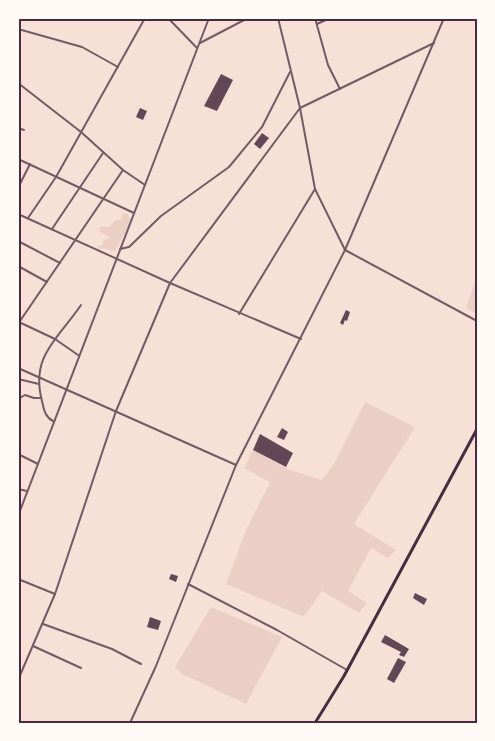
<svg xmlns="http://www.w3.org/2000/svg" width="495" height="741" font-family="'IBM Plex Sans',sans-serif">
<style>
.green{fill:#ebcfc5}
.building{fill:#644757}
.lines{fill:none;stroke-linecap:round;stroke-linejoin:round}
.minor{stroke:#755966;stroke-width:2}
.tertiary{stroke:#755966;stroke-width:2}
.primary{stroke:#4a2c40;stroke-width:3}
.neatline{fill:none;stroke:#4a2c40;stroke-width:2}
</style>
<rect width="100%" height="100%" fill="#f7e1d7"/>
<g class="green">
<path d="M 127,213 L 131,220 C 126,233 120,241 115,252 L 103,248 L 99,250 L 98,246 L 103,245 L 103,241 L 110,237 L 101,233 L 98,228 L 103,226 L 109,227 L 116,220 L 121,220 L 122,214 Z"/>
<polygon points="477,276 477,314 466,308"/>
<polygon points="365,402 415,427 354,524 396,550 388,558 371,548 348,591 367,603 359,613 322,591 304,617 226,584 246,530 270,482 244,468 253,450 287,469 322,480 335,462"/>
<polygon points="211,607 282,637 246,704 182,674 175,667"/>
</g>
<g class="building">
<polygon points="221,74 233,80 217,111 204,106"/>
<polygon points="140,108 147,111 143,120 136,117"/>
<polygon points="262,133 269,138 260,149 254,144"/>
<polygon points="346,310 350,312 347,321 345,320 343,325 340,323"/>
<polygon points="282,428 288,432 284,440 277,437"/>
<polygon points="260,434 293,453 286,467 253,450"/>
<polygon points="171,574 178,576 176,582 169,579"/>
<polygon points="415,593 427,599 424,605 413,598"/>
<polygon points="150,617 161,621 158,630 147,627"/>
<polygon points="385,635 409,649 404,657 399,655 401,652 381,642"/>
<polygon points="398,658 406,662 394,683 387,679"/>
</g>
<g class="lines">
<g class="minor">
<polyline points="168,18 197,48"/>
<polyline points="315,18 328,65 340,89"/>
<polyline points="317,24 330,18"/>
<polyline points="18,29 82,47 118,67"/>
<polyline points="200,43 248,18"/>
<polyline points="18,83 81,132 123,170 145,185"/>
<polyline points="18,128 24,130"/>
<polyline points="18,159 134,213"/>
<polyline points="18,188 30,164"/>
<polyline points="18,214 170,283 301,339"/>
<polyline points="28,218 56,177 145,18"/>
<polyline points="52,229 103,153"/>
<polyline points="18,241 60,263"/>
<polyline points="120,249 129,247 161,216 229,167 262,127 290,72"/>
<polyline points="18,266 47,282"/>
<polyline points="239,314 315,189"/>
<polyline points="21,323 55,339 78,355"/>
<polyline points="18,324 123,170"/>
<polyline points="18,368 236,465"/>
<polyline points="18,379 39,384"/>
<polyline points="18,399 25,395 34,398 40,398"/>
<path d="M 53,421 C 45,417 44,410 42,401 C 30,356 58,339 81,305"/>
<polyline points="18,454 38,464"/>
<polyline points="18,489 27,491"/>
<polyline points="18,579 55,594"/>
<polyline points="188,584 277,630 347,670"/>
<polyline points="43,624 112,649 141,664"/>
<polyline points="33,646 81,668"/>
<polyline points="18,680 55,594 116,411 170,283 300,108 434,43"/>
<polyline points="130,723 156,666 236,465 345,250 444,18"/>
</g>
<g class="tertiary">
<polyline points="278,18 300,108 315,189 345,250 477,321"/>
<polyline points="18,516 209,18"/>
</g>
<polyline class="primary" points="315,723 344,676 477,429"/>
</g>
<rect width="495" height="741" fill="none" stroke="#fffaf5" stroke-width="39"/>
<rect x="20" y="20" width="456" height="702" class="neatline"/>
</svg>
